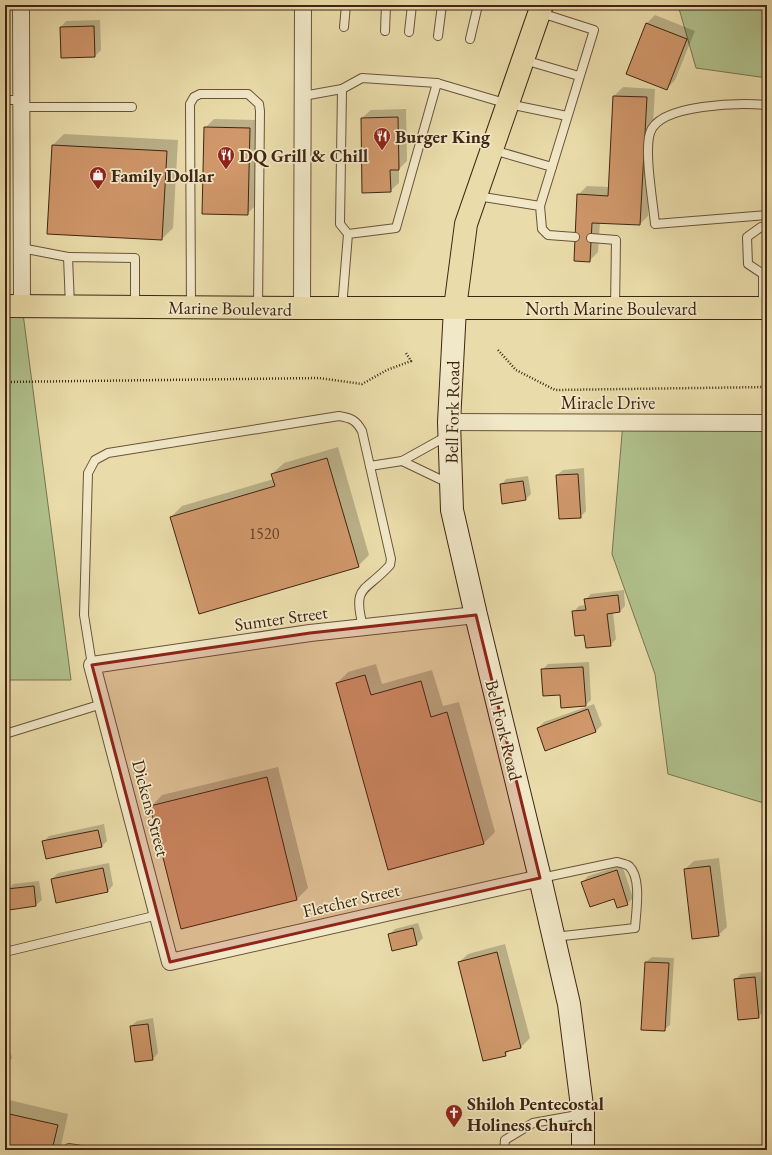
<svg xmlns="http://www.w3.org/2000/svg" width="772" height="1155" font-family="'EB Garamond',serif">
<style>
.green{fill:#b1c28d;stroke:#787450}
.shadow{fill:#0003}
.building{fill:#cf976a;stroke:#402513}
.lines{fill:none;stroke-linecap:round;stroke-linejoin:round}
.lane-casing{stroke:#6a5339;stroke-width:10}
.street-casing{stroke:#6a5339;stroke-width:18}
.secondary-casing{stroke:#402513;stroke-width:24}
.primary-casing{stroke:#402513;stroke-width:24}
.path{stroke:#402513;stroke-width:2.5;stroke-dasharray:1 2;stroke-linecap:butt}
.lane{stroke:#f1e8c8;stroke-width:8}
.street{stroke:#f1e8c8;stroke-width:16}
.secondary{stroke:#f1e8c8;stroke-width:22}
.primary{stroke:#eadcaa;stroke-width:22}
.marked{fill:#8f2418;fill-opacity:0.2;stroke:#8f2418;stroke-width:3;stroke-linejoin:round}
.labels{text-anchor:middle;dominant-baseline:central;stroke-width:3.5;stroke-linejoin:round;paint-order:stroke}
.number-label{font-size:16px;fill:#644229}
.poi-label{font-size:18px;font-weight:bold;fill:#402513;stroke:#f1e8c8;text-anchor:start}
.street-label{font-size:18px;fill:#402513;stroke:#f1e8c8}
</style>
<rect width="100%" height="100%" fill="#eadcaa"/>
<filter id="stains"><feTurbulence type="fractalNoise" baseFrequency=".005" numOctaves="4"/><feColorMatrix values="0 0 0 0 .2 0 0 0 0 .09 0 0 0 0 .02 0 0 0 .5 -.17"/></filter>
<radialGradient id="worn" r=".72"><stop offset=".6" stop-color="#630" stop-opacity="0"/><stop offset="1" stop-color="#630" stop-opacity=".3"/></radialGradient>
<g class="green">
<polygon points="678,5 767,5 767,78 696,68"/>
<polygon points="5,306 22,306 71,680 5,680"/>
<polygon points="623,422 767,423 767,804 668,774 655,674 612,554"/>
</g>
<g class="shadow">
<polygon points="655,15 695,31 675,80 667,89 646,24"/>
<polygon points="100,20 101,50 95,56 62,57 61,27 66,21"/>
<polygon points="623,87 655,89 648,216 640,224 600,222 598,252 589,261 578,195 587,186 609,187 614,96"/>
<polygon points="406,109 407,161 399,169 399,183 390,191 362,118 371,110"/>
<polygon points="214,119 258,120 256,205 247,214 205,128"/>
<polygon points="64,134 178,140 173,228 162,239 53,145"/>
<polygon points="338,447 369,555 358,566 171,517 182,506 274,479 272,474 284,463"/>
<polygon points="584,468 586,511 580,517 557,475 563,470"/>
<polygon points="528,476 531,494 525,500 501,485 506,479"/>
<polygon points="624,590 625,606 620,611 613,612 616,639 610,645 585,634 573,612 579,606 586,605 585,600 591,594"/>
<polygon points="589,662 591,700 586,705 561,694 542,670 548,664"/>
<polygon points="376,664 382,684 432,670 443,706 459,702 495,832 484,843 389,869 337,683 348,672"/>
<polygon points="594,704 602,725 596,731 546,749 538,728 544,722"/>
<polygon points="278,767 308,888 297,899 182,928 151,807 162,795"/>
<polygon points="104,824 107,841 101,847 43,842 49,836"/>
<polygon points="719,858 727,927 718,935 685,869 694,861"/>
<polygon points="109,863 113,885 108,891 52,879 58,873"/>
<polygon points="622,865 633,898 627,904 583,882 588,876"/>
<polygon points="39,881 42,900 36,905 8,890 13,884"/>
<polygon points="418,923 423,938 417,944 393,950 389,935 395,929"/>
<polygon points="505,944 530,1038 521,1047 510,1050 505,1055 459,962 468,954"/>
<polygon points="652,957 674,958 670,1025 664,1030 646,962"/>
<polygon points="761,972 764,1011 758,1017 735,980 741,974"/>
<polygon points="153,1018 158,1053 153,1059 131,1026 137,1021"/>
<polygon points="5,1036 12,1058 5,1066"/>
<polygon points="5,1099 68,1114 60,1150 5,1150"/>
</g>
<g class="building">
<polygon points="646,23 687,39 667,90 626,74"/>
<polygon points="94,26 95,57 61,58 60,27"/>
<polygon points="613,96 647,97 640,225 592,223 590,262 574,261 577,194 608,196"/>
<polygon points="398,117 399,170 390,170 391,192 362,193 361,118"/>
<polygon points="204,127 250,128 248,215 202,214"/>
<polygon points="52,145 167,151 162,240 47,234"/>
<polygon points="327,458 359,567 199,614 170,517 275,486 271,474"/>
<polygon points="578,474 581,518 559,519 556,475"/>
<polygon points="523,481 526,500 502,504 500,484"/>
<polygon points="618,595 620,612 607,614 611,646 586,648 584,635 575,636 572,611 586,610 584,599"/>
<polygon points="583,667 586,706 561,708 560,695 543,696 541,669"/>
<polygon points="365,675 371,695 421,681 431,717 447,712 484,844 388,870 336,683"/>
<polygon points="588,709 596,732 545,751 537,728"/>
<polygon points="267,777 297,900 181,929 150,806"/>
<polygon points="98,830 102,847 46,859 42,841"/>
<polygon points="710,866 719,936 692,939 684,869"/>
<polygon points="103,868 108,892 56,903 51,879"/>
<polygon points="617,870 628,905 617,908 614,899 590,907 581,882"/>
<polygon points="34,886 36,906 9,910 7,889"/>
<polygon points="413,928 417,945 392,951 388,934"/>
<polygon points="497,952 521,1048 505,1052 506,1056 483,1061 458,962"/>
<polygon points="645,962 669,963 665,1031 641,1030"/>
<polygon points="755,977 759,1018 738,1020 734,979"/>
<polygon points="148,1024 153,1060 135,1062 130,1026"/>
<polygon points="5,1113 58,1125 52,1150 5,1150"/>
</g>
<g class="lines">
<defs>
<g id="lane">
<polyline points="344,27 346,5"/>
<polyline points="385,31 386,5"/>
<polyline points="409,32 412,5"/>
<polyline points="438,36 442,5"/>
<polyline points="470,39 478,5"/>
<polyline points="524,60 579,76"/>
<polyline points="437,83 508,104 567,116"/>
<polyline points="303,96 342,89"/>
<polyline points="5,100 21,100"/>
<path d="M 767,105 C 742,103 659,103 650,133 C 644,152 653,202 655,224 L 767,215"/>
<polyline points="21,107 132,107"/>
<polyline points="493,150 552,167 594,30 541,13"/>
<polyline points="477,196 540,206 542,229 548,235 575,237"/>
<polyline points="540,206 552,167"/>
<polyline points="761,227 747,237 748,264 763,274"/>
<polyline points="591,238 616,240 615,308"/>
<polyline points="21,248 68,257"/>
<polyline points="70,306 68,257 135,258 135,306"/>
<polyline points="191,307 190,104 194,97 200,94 248,94 259,104 260,111 258,307"/>
<polyline points="763,307 763,274 767,269"/>
<polyline points="342,308 348,234 340,224 342,89 362,78 437,83 396,228 348,234"/>
<polyline points="402,461 450,484"/>
<polyline points="370,466 402,461 447,436"/>
<path d="M 92,665 L 84,615 L 88,473 L 95,460 L 108,453 L 339,416 C 351,418 356,420 362,431 L 391,559 L 390,565 C 365,593 352,584 363,627"/>
<polyline points="5,734 102,704"/>
<path d="M 541,878 L 617,862 C 620,863 626,864 629,866 C 642,878 636,911 635,928 L 554,937"/>
<polyline points="5,952 158,915"/>
<polyline points="69,1150 69,1148 81,1150"/>
<polyline points="504,1150 505,1140 533,1123 583,1114"/>
</g>
<g id="street">
<polyline points="21,5 22,306"/>
<polyline points="302,308 303,5"/>
<polyline points="449,422 767,423"/>
<polyline points="476,615 310,633 92,665 170,962 540,878"/>
</g>
<polyline id="secondary" points="455,308 449,422 452,510 476,615 540,878 569,1004 583,1114 583,1150"/>
<g id="primary">
<polyline points="5,306 302,308 767,308"/>
<polyline points="455,308 466,224 542,5"/>
</g>
</defs>
<use href="#lane" class="lane-casing"/>
<use href="#street" class="street-casing"/>
<use href="#secondary" class="secondary-casing"/>
<use href="#primary" class="primary-casing"/>
<g class="path">
<polyline points="498,350 516,370 555,390 767,387"/>
<polyline points="5,382 319,378 362,384 387,370 411,361 406,353"/>
</g>
<use href="#lane" class="lane"/>
<use href="#street" class="street"/>
<use href="#secondary" class="secondary"/>
<use href="#primary" class="primary"/>
</g>
<path class="marked" d="M 476,615 L 540,878 L 170,962 L 92,665 L 310,633 Z"/>
<defs>
<symbol id="restaurant-pin" viewBox="-11 -11 22 30"><path d="M0 17L-7.5 6A9.5 9.5 0 1 1 7.5 6Z" fill="#8f2418" stroke="#f1e8c8"/><path d="M-5-6h1v4h1v-4h1v4h1v-4h1v5L-1.5 .5V6h-2V.5L-5-1ZM5-6V6H3V1.5H1.5Q1.5-4 5-6Z" fill="#fff"/></symbol>
<symbol id="shop-pin" viewBox="-11 -11 22 30"><path d="M0 17L-7.5 6A9.5 9.5 0 1 1 7.5 6Z" fill="#8f2418" stroke="#f1e8c8"/><path d="M-5-2.5h2.3a2.7 3.5 0 0 1 5.4 0H5L5.5 6h-11ZM-1.5-2.5h3a1.5 2.3 0 0 0-3 0Z" fill="#fff"/></symbol>
<symbol id="church-pin" viewBox="-11 -11 22 30"><path d="M0 17L-7.5 6A9.5 9.5 0 1 1 7.5 6Z" fill="#8f2418" stroke="#f1e8c8"/><path d="M-1.2-6h2.4v3.5h3.3v2.4h-3.3V6h-2.4V-.1h-3.3v-2.4h3.3Z" fill="#fff"/></symbol>
</defs>
<g fill-rule="evenodd">
<use href="#restaurant-pin" x="372" y="126" width="20" height="27"/>
<use href="#restaurant-pin" x="216" y="145" width="20" height="27"/>
<use href="#shop-pin" x="88" y="165" width="20" height="27"/>
<use href="#church-pin" x="444" y="1103" width="20" height="27"/>
</g>
<g class="labels">
<g class="number-label">
<text x="264" y="533">1520</text>
</g>
<g class="poi-label">
<text x="395" y="136">Burger King</text>
<text x="239" y="155">DQ Grill &amp; Chill</text>
<text x="111" y="175">Family Dollar</text>
<text x="467" y="1103">Shiloh Pentecostal<tspan x="467" dy="21">Holiness Church</tspan></text>
</g>
<g class="street-label">
<text transform="translate(230 308) rotate(1)">Marine Boulevard</text>
<text x="611" y="308">North Marine Boulevard</text>
<text x="608" y="402">Miracle Drive</text>
<text transform="translate(452 412) rotate(-89)">Bell Fork Road</text>
<text transform="translate(281 618) rotate(-8)">Sumter Street</text>
<text transform="translate(504 730) rotate(76)">Bell Fork Road</text>
<text transform="translate(151 808) rotate(75)">Dickens Street</text>
<text transform="translate(351 900) rotate(-13)">Fletcher Street</text>
</g>
</g>
<rect width="772" height="1155" fill="none" stroke="#eadcaa" stroke-width="20"/>
<rect x="6" y="6" width="760" height="1143" fill="none" stroke="#402513" stroke-width="2"/>
<rect x="10" y="10" width="752" height="1135" fill="none" stroke="#402513"/>
<rect width="100%" height="100%" filter="url(#stains)"/>
<rect width="100%" height="100%" fill="url(#worn)"/>
</svg>
